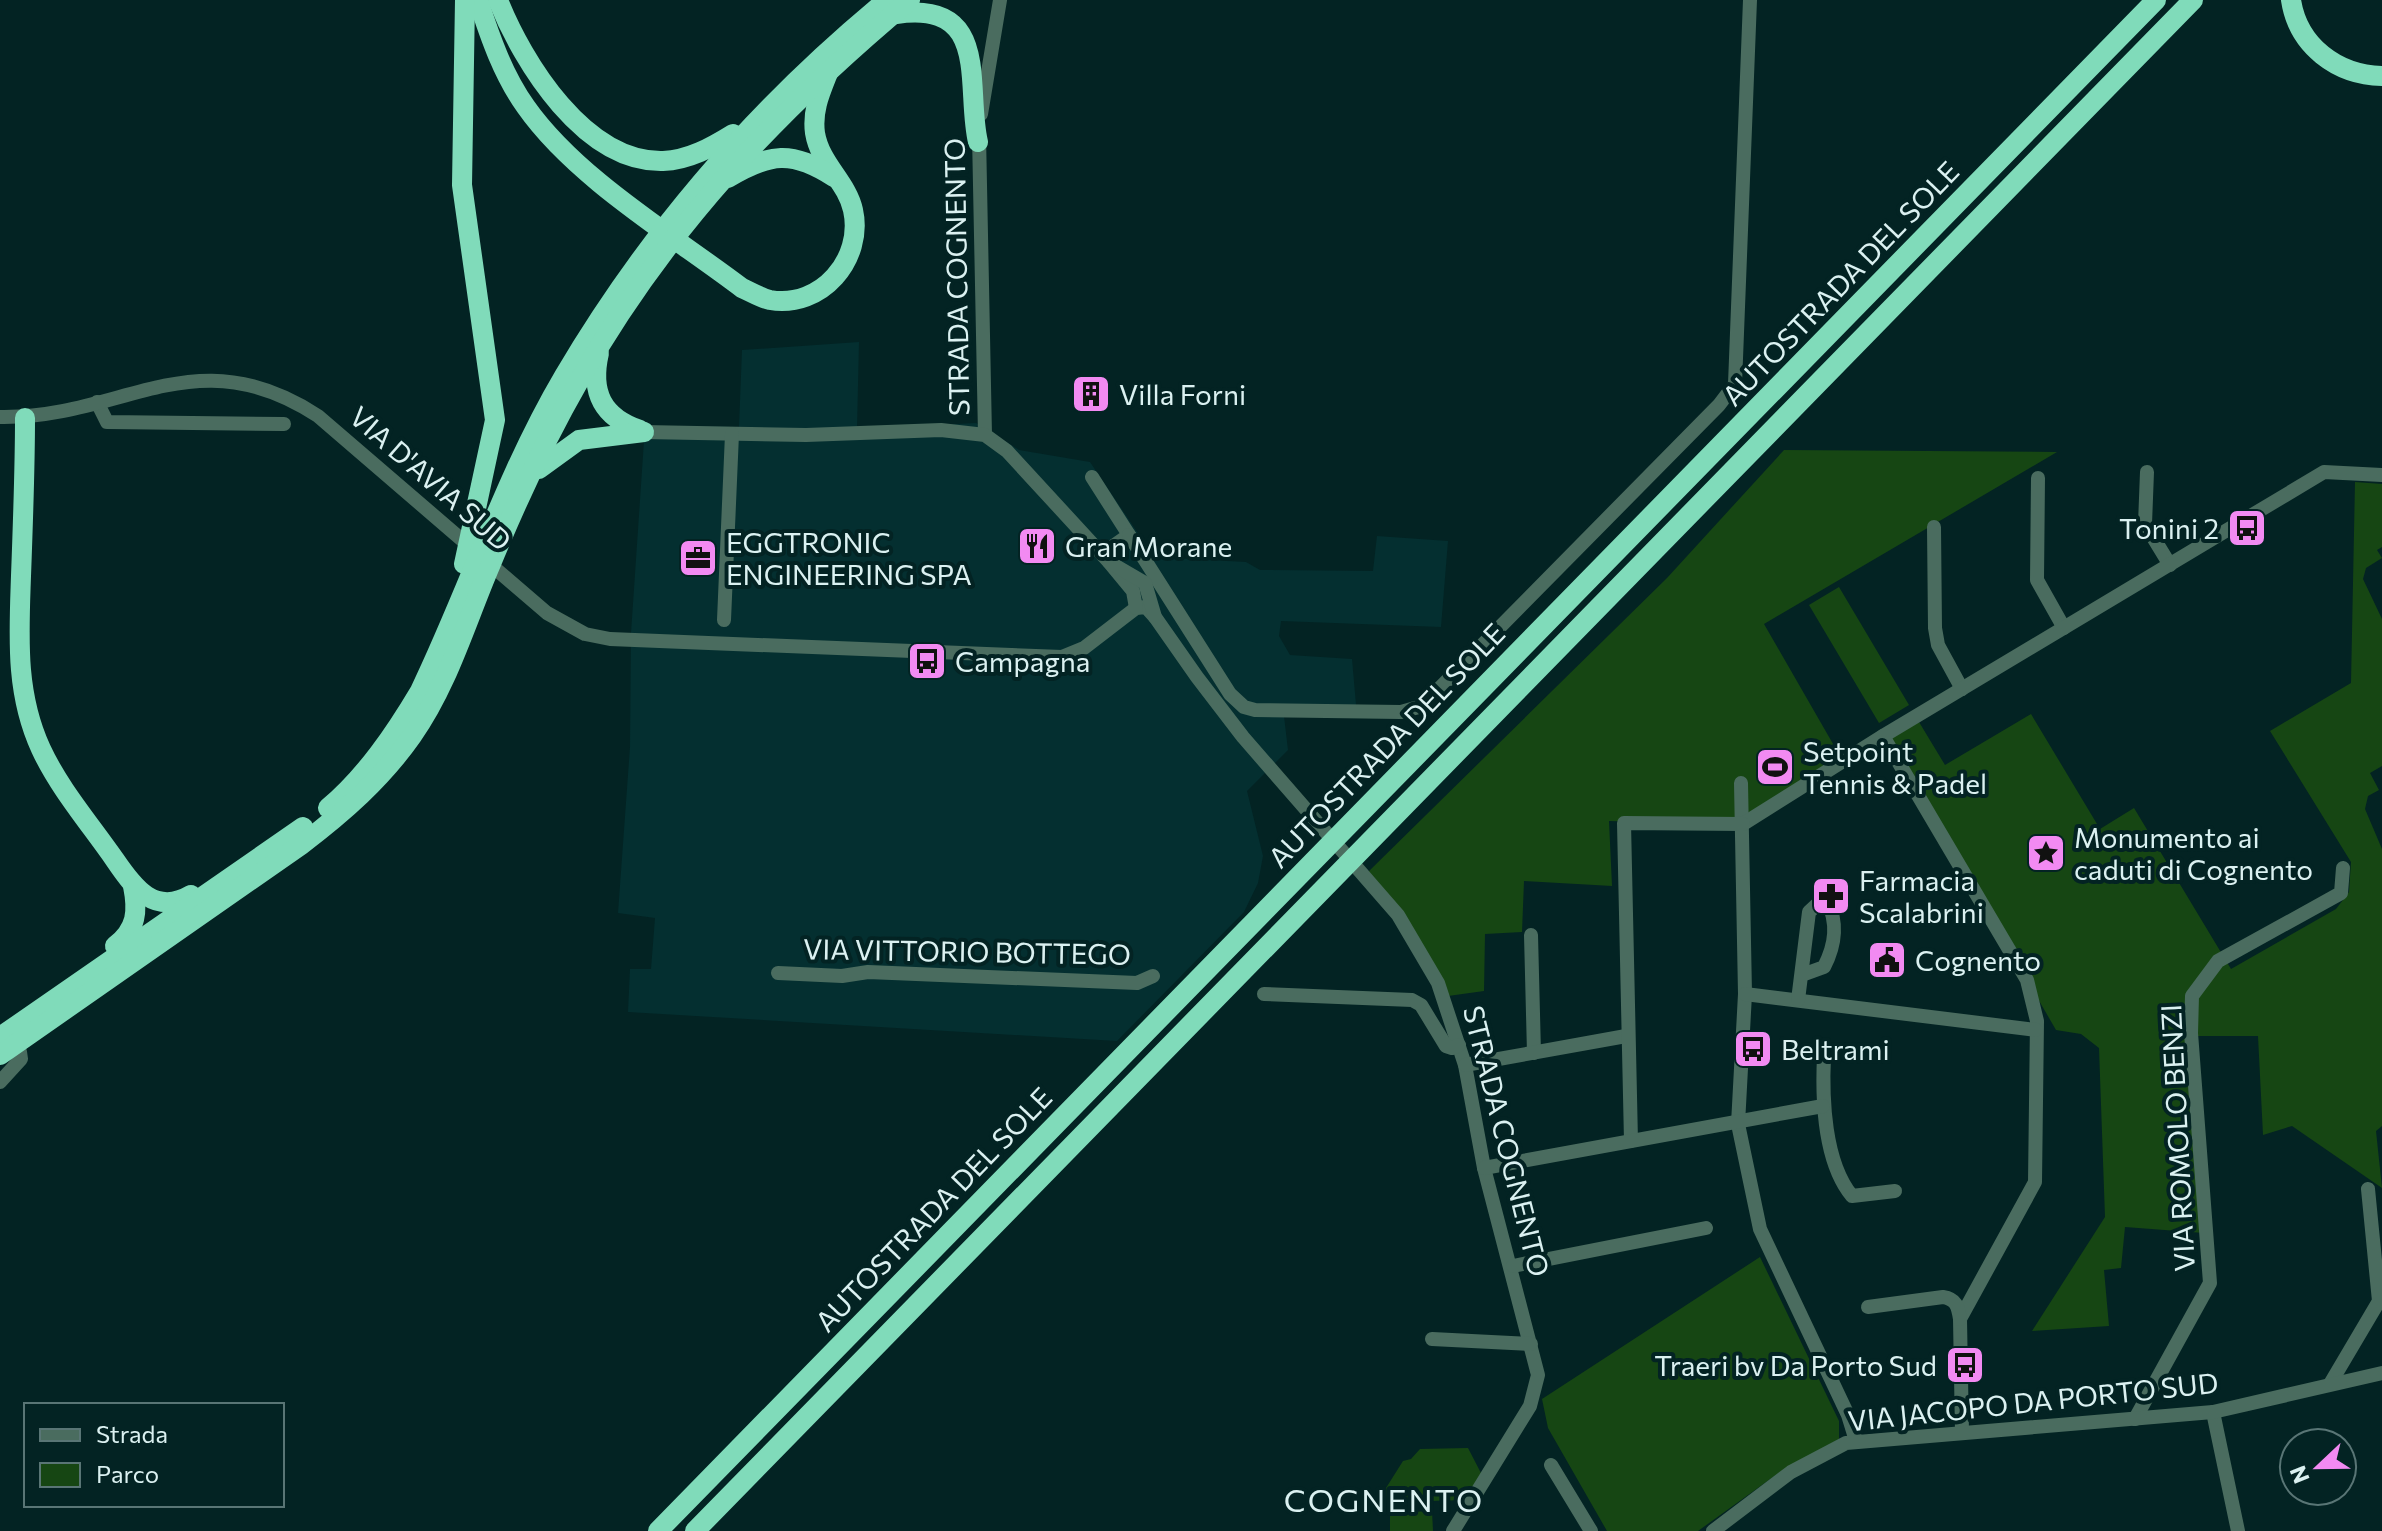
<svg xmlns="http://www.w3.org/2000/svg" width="2382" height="1531" font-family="Commissioner,sans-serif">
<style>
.built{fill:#042f30}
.green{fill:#164613}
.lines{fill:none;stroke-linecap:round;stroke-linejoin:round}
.minor{stroke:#4a6c5f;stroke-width:14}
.highway{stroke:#80dbba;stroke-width:20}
.labels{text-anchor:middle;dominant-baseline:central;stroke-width:8;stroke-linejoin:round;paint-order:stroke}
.street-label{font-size:28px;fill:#dbf1f1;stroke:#032323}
.poi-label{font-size:28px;fill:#dbf1f1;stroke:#032323;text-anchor:start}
.quarter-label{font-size:32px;letter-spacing:2px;fill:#dbf1f1;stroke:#032323}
</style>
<rect width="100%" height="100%" fill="#032323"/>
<polygon class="built" points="859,342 857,429 976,423 1019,450 1090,462 1154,557 1246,562 1260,570 1373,571 1377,536 1448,541 1441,627 1281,621 1279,636 1290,655 1352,659 1357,716 1284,716 1288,750 1247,791 1263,856 1258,883 1244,912 1117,1041 628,1012 630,969 651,969 655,918 618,913 630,747 631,633 645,426 739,427 742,350"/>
<g class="green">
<polygon points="1784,450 2057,452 1764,624 1844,763 1743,825 1609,821 1612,886 1524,881 1522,932 1485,934 1484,991 1448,996 1366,874 1667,578"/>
<polygon points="2355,482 2382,484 2382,547 2377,550 2382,558 2366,568 2363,579 2382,619 2382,766 2370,773 2379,790 2368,796 2365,809 2382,849 2382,1126 2376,1131 2382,1188 2292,1126 2263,1135 2258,1036 2191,1036 2204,1233 2125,1227 2121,1268 2104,1270 2109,1326 2032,1331 2105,1217 2099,1048 2081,1034 2056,1030 1888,740 1919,722 1945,765 2031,714 2100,829 2134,808 2231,969 2336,909 2349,892 2351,862 2270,731 2351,683"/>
<polygon points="1839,587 1909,705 1879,723 1809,605"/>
<polygon points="1760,1257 1839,1421 1839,1439 1780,1472 1698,1531 1607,1531 1548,1428 1542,1399"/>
<polygon points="1468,1448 1482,1475 1469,1500 1387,1502 1386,1488 1403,1461 1411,1459 1420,1449"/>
<polygon points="1432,1511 1433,1531 1390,1531 1390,1513"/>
</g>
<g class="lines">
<g class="minor">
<polyline points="981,114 1000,0"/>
<polyline points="979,135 985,435"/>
<polyline points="97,402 107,422 284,424"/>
<path d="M 0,417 C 124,419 194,335 318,416 L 547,613 L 585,634 L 610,639 L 1062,657 L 1084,648 L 1136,608 L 1146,607 L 1155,617"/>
<polyline points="644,432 806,435 941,430 985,435 1007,451 1109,562 1133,591 1136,608"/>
<polyline points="2147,472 2145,524 2170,565"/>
<polyline points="1092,477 1129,535 1102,554"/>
<polyline points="2038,478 2037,580 2064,628"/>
<polyline points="1934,527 1935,628 1938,645 1962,689"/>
<polyline points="1129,535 1230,694 1244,707 1255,710 1401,712 1422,706 1719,405 1735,384 1750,0"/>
<polyline points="1109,562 1145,583 1155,617 1197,677 1243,737 1398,915 1438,983 1465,1065 1484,1168 1538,1375 1530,1406 1453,1531"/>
<polyline points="724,620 732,434"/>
<polyline points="1883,736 2027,980 2037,1021 2035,1182 1960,1319 1962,1433"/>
<polyline points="1741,783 1745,994 1738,1124 1760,1229 1848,1415 1856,1441"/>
<polyline points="1743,824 1883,736 2324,472 2382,475"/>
<polyline points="1531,935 1534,1053"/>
<polyline points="778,973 842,976 868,972 1137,983 1153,976"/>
<polyline points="1264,994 1412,1000 1421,1005 1446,1046 1452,1048 1459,1045"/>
<polyline points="1745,994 2036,1030"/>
<path d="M 1798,1000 L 1809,912 L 1823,899 L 1827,900 C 1838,923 1836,944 1824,967 L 1802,975"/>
<path d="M 1824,1056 C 1822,1098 1824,1162 1852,1196 L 1895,1191"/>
<polyline points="1465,1065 1626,1036"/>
<polyline points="0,1082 21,1059 20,1052"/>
<polyline points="1631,1141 1624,823 1743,824"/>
<polyline points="1484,1168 1823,1106"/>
<polyline points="1513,1266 1706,1228"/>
<path d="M 1868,1307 L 1943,1297 C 1956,1299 1958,1306 1960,1319"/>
<polyline points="1432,1339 1531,1344"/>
<polyline points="2330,1384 2379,1301 2368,1189"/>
<polyline points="2213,1412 2238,1531"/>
<polyline points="2135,1419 2210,1283 2191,1033 2192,996 2218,961 2341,893 2343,868"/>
<polyline points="1551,1465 1591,1531"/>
<polyline points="1713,1531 1791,1472 1846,1443 2213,1412 2382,1373"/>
</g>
<g class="highway">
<path d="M 478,0 C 490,37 503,75 526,107 C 576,178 672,235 742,288 C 751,292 761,298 770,300 C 821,309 864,259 853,210 C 847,182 820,164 815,133 C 812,111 820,93 828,73"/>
<path d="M 498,0 C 523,63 585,163 663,161 C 689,160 712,147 733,134"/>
<path d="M 2291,0 C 2298,46 2337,75 2382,76"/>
<path d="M 896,14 C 992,0 965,87 978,142"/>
<path d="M 728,178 C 770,153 792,150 834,177"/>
<path d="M 599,353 C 590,392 602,417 640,430"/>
<path d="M 25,418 C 25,470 23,523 21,576 C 19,635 15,693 41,749 C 59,788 90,824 115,860 C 134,888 155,916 191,895"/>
<polyline points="539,469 579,440 644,432"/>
<polyline points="464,564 495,420 462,185 465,0"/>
<path d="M 328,808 C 366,776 395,733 420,691 C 470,587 505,476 564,376 C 649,232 758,106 887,0"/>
<path d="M 115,946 C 137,929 138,911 133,886"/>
<polyline points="0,1037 303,827"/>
<path d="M 0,1055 L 301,845 C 343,813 381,780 412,736 C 448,685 466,622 490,566 C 516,503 545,440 579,381 C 665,229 777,111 910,0"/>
<polyline points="658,1531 2156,0"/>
<polyline points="695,1531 2193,0"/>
</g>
</g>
<defs>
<symbol id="building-square" viewBox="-11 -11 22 22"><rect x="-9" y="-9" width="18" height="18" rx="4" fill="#f28af2" stroke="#032323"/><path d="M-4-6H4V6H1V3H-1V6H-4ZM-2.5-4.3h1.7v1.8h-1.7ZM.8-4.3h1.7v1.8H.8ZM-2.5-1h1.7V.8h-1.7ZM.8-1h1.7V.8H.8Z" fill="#111"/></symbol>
<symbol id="bus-square" viewBox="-11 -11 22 22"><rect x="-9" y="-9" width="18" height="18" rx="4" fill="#f28af2" stroke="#032323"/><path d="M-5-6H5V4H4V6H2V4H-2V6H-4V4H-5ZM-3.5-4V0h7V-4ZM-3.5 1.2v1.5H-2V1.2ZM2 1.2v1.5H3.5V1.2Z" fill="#111"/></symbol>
<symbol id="restaurant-square" viewBox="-11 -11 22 22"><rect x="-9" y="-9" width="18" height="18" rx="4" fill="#f28af2" stroke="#032323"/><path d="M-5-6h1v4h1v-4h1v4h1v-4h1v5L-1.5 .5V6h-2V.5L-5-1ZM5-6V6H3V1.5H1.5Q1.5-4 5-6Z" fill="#111"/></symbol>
<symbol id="office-square" viewBox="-11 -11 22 22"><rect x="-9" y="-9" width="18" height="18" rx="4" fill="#f28af2" stroke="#032323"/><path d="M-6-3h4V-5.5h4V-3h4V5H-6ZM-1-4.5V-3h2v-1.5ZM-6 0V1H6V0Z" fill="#111"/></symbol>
<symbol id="stadium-square" viewBox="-11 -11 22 22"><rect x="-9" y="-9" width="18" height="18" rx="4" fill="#f28af2" stroke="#032323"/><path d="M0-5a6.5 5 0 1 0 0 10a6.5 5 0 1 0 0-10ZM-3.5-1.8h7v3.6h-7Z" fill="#111"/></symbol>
<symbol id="sight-square" viewBox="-11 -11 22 22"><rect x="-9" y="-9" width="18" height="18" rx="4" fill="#f28af2" stroke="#032323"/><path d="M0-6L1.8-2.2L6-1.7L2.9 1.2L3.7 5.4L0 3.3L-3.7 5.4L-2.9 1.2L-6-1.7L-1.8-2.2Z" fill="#111"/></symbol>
<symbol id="pharmacy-square" viewBox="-11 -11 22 22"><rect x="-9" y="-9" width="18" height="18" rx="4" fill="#f28af2" stroke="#032323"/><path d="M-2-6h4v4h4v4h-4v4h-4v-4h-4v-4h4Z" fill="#111"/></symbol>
<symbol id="civic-square" viewBox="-11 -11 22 22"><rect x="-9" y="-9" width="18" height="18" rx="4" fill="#f28af2" stroke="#032323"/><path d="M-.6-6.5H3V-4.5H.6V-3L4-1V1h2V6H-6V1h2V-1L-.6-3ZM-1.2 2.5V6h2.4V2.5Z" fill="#111"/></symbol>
</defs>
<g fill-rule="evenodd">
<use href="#building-square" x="1069" y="372" width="44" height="44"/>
<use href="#bus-square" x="2225" y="506" width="44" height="44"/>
<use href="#restaurant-square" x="1015" y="524" width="44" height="44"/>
<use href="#office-square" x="676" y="536" width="44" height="44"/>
<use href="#bus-square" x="905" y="639" width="44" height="44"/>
<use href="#stadium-square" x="1753" y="745" width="44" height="44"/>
<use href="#sight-square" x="2024" y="831" width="44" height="44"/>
<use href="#pharmacy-square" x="1809" y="874" width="44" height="44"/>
<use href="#civic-square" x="1865" y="938" width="44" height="44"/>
<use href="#bus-square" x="1731" y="1027" width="44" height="44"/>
<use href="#bus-square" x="1943" y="1343" width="44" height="44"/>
</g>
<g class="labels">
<g class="street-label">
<text transform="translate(956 277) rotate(-91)">STRADA COGNENTO</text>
<text transform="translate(1840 283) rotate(-46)">AUTOSTRADA DEL SOLE</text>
<text transform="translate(431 478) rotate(41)">VIA D'AVIA SUD</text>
<text transform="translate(1386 745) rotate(-46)">AUTOSTRADA DEL SOLE</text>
<text transform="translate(967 951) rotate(1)">VIA VITTORIO BOTTEGO</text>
<text transform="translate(2177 1138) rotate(-93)">VIA ROMOLO BENZI</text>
<text transform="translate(1507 1141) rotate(76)">STRADA COGNENTO</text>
<text transform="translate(933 1209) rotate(-46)">AUTOSTRADA DEL SOLE</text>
<text transform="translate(2033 1401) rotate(-6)">VIA JACOPO DA PORTO SUD</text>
</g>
<g class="poi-label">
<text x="1119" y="394">Villa Forni</text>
<text x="2219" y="528" text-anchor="end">Tonini 2</text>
<text x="726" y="542">EGGTRONIC<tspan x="726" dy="32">ENGINEERING SPA</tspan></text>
<text x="1065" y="546">Gran Morane</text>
<text x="955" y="661">Campagna</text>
<text x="1803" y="751">Setpoint<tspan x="1803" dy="32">Tennis &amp; Padel</tspan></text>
<text x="2074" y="837">Monumento ai<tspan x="2074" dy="32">caduti di Cognento</tspan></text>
<text x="1859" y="880">Farmacia<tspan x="1859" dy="32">Scalabrini</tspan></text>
<text x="1915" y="960">Cognento</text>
<text x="1781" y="1049">Beltrami</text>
<text x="1937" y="1365" text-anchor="end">Traeri bv Da Porto Sud</text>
</g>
<g class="quarter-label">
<text x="1384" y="1499">COGNENTO</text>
</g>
</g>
<rect x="24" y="1403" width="260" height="104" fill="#032323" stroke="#597575" stroke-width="2"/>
<rect x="40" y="1429" width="40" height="12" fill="#4a6c5f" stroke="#597575" stroke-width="2"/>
<text x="96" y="1443" font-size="24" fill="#dbf1f1">Strada</text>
<rect x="40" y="1463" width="40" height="24" fill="#164613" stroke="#597575" stroke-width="2"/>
<text x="96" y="1483" font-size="24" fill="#dbf1f1">Parco</text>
<g transform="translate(2318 1467) rotate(248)"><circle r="38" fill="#032323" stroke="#597575" stroke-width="2"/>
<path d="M0-6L14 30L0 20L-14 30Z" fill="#f28af2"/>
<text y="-12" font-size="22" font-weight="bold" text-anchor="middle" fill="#dbf1f1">N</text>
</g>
</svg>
